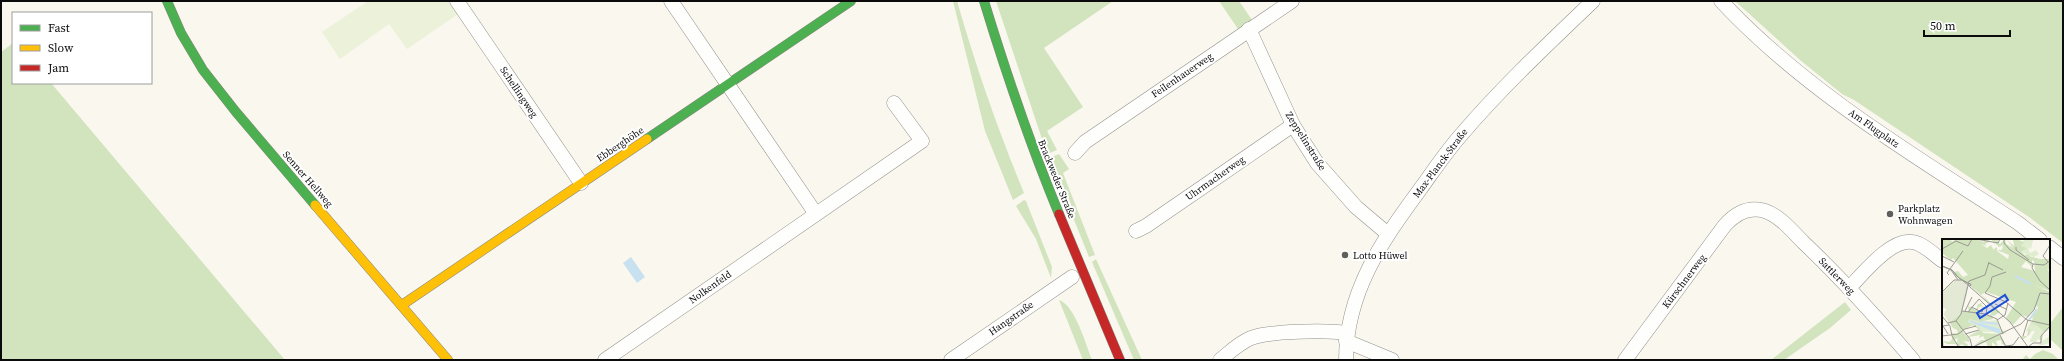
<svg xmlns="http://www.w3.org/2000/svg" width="2064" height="361" font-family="'Source Serif 4',serif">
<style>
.forest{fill:#d1e4be}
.pitch{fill:#ebf2d9}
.water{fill:#c8e1f0}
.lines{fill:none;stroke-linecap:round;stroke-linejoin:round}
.street-casing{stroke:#93918d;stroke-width:15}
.fast-casing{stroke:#898884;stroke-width:10}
.slow-casing{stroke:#898884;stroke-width:10}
.jam-casing{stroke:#898884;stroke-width:10}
.street{stroke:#fefefc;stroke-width:14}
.fast{stroke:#4caf50;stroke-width:9}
.slow{stroke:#ffc107;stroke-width:9}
.jam{stroke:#c62828;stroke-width:9}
.poi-dot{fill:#5f5e5a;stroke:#fff;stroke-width:1.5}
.labels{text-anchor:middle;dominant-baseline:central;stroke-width:4;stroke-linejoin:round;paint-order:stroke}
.street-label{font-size:10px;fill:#0b0b0b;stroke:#fff}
.poi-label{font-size:10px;fill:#0b0b0b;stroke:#fff;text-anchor:start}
.inset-river{fill:none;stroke:#c8e1f0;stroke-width:2}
.inset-road{fill:none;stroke:#9a9993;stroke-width:1}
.view{fill:#1d4ed8;fill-opacity:0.15;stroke:#1d4ed8;stroke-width:2}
.inset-edge{fill:none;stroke:#0b0b0b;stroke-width:2}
</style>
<rect width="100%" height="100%" fill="#faf7ee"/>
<g class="forest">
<path d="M 953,1 L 957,1 C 976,67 998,130 1024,193 L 1013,200 L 985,131 Z"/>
<polygon points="996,1 1113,1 1044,48 1083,107 1047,131 1057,150 1047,154"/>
<polygon points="1219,1 1239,1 1252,20 1238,29"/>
<polygon points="1735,1 2063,1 2063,243 2029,217 1854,100 1842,94 1800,60"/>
<polygon points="13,43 13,83 51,83 285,360 1,360 1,52"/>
<polygon points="1059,154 1069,169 1063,173 1095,255 1089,257 1049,158"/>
<polygon points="1024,200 1026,201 1052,267 1051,278 1036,239 1016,206"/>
<polygon points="1096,259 1142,360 1134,360 1092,262"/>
<path d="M 1059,300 C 1075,305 1086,345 1092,360 L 1083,360 Z"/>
<polygon points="1845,302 1851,310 1830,328 1784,360 1771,360"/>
<polygon points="2063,307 2063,351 2049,338 2049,325"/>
<polygon points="2043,350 2053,354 2059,360 2022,360 2026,355 2030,359 2035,354"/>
</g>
<polygon class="pitch" points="368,1 449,1 458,14 407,49 389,24 340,59 322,32"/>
<polygon class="water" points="631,257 645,277 637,283 623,263"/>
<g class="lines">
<defs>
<g id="street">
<polyline points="457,1 581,183"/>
<polyline points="671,1 816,214"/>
<path d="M 1721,1 C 1805,91 1915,156 2018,223 L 2040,240"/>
<polyline points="1249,29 1293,125 1317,163 1356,207 1388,234"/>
<polyline points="1075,153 1085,142 1292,1"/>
<polyline points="1136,231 1146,226 1293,125"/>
<polyline points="2049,247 2063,258"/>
<path d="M 1849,288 C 1863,274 1890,239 1912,242 C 1923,243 1934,255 1943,261"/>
<polyline points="1346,341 1392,360"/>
<polyline points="605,360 922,141 894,103"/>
<polyline points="951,360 1072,277"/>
<path d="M 1220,360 C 1230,352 1239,343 1251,338 C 1269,331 1326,330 1346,333"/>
<path d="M 1346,360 C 1346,292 1382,241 1421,188 C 1434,170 1446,152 1461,135 C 1502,87 1548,44 1593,1"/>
<path d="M 1625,360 L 1725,225 C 1736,213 1749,206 1765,211 C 1780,216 1792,231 1803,242 C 1842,279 1878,319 1913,360"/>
</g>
<g id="fast">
<polyline points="167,1 181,33 203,70 236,112 315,205"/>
<path d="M 984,1 C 1006,73 1030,144 1059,214"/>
<polyline points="647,139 851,1"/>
</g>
<g id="slow">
<polyline points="315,205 448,360"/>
<polyline points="402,305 647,139"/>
</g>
<polyline id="jam" points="1059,214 1120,360"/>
</defs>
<use href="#street" class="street-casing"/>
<use href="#fast" class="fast-casing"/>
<use href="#slow" class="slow-casing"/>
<use href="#jam" class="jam-casing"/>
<use href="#street" class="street"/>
<use href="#fast" class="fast"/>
<use href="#slow" class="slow"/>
<use href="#jam" class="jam"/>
</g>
<g class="poi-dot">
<circle cx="1890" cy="214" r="4"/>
<circle cx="1345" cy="255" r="4"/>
</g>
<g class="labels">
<g class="street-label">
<text transform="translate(1182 75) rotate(-34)">Feilenhauerweg</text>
<text transform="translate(519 92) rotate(56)">Schellingweg</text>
<text transform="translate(1874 128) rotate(35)">Am Flugplatz</text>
<text transform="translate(1306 141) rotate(58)">Zeppelinstraße</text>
<text transform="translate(620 144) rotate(-34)">Ebberghöhe</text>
<text transform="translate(1440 163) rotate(-53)">Max-Planck-Straße</text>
<text transform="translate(1215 178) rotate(-35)">Uhrmacherweg</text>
<text transform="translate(308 179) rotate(49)">Senner Hellweg</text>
<text transform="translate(1057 179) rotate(68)">Brackweder Straße</text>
<text transform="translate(1837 276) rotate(46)">Sattlerweg</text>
<text transform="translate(1684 281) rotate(-53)">Kürschnerweg</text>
<text transform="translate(710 287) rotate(-35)">Nolkenfeld</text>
<text transform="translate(1011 318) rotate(-35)">Hangstraße</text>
</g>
<g class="poi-label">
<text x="1898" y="208">Parkplatz<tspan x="1898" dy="12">Wohnwagen</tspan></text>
<text x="1353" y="255">Lotto Hüwel</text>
</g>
</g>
<g transform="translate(1942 239)">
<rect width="108" height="108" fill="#faf7ee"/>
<path d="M 82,1 L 91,1 L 89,10 L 86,8 L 88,14 L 94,11 L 97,15 L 92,18 L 79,13 L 86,9 L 79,7 ZM 28,80 L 37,83 L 55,81 L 59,90 L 65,94 L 72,105 L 65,94 L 59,96 L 51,93 L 39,93 L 37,88 L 26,83 ZM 89,82 L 92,83 L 102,93 L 100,102 L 108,97 L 108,104 L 97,107 L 99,102 L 96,100 L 94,103 L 87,103 L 93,92 L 84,92 Z" fill="#e1edd0"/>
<path d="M 7,0 L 11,3 L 13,0 L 33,0 L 42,3 L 43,0 L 46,0 L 47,3 L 43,5 L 45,7 L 39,5 L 45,9 L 49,6 L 51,10 L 53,5 L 49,0 L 55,0 L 58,5 L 63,0 L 64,5 L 71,9 L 65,1 L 72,7 L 71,0 L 74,0 L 82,3 L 79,7 L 86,9 L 79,13 L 83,16 L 88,15 L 87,17 L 98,20 L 108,20 L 108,32 L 105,29 L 108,35 L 108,52 L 92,46 L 108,53 L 108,89 L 101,95 L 102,93 L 93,85 L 89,93 L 87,96 L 80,101 L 79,97 L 85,97 L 87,87 L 88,93 L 91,89 L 93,82 L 89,87 L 91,78 L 88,80 L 96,70 L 95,66 L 86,78 L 80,76 L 71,86 L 64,79 L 74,63 L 44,53 L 39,56 L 27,46 L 29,46 L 27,43 L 25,45 L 13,37 L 12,33 L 16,32 L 21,38 L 26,36 L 11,19 L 9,21 L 0,14 L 0,0 ZM 53,4 L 57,8 L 61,6 L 60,11 L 55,11 L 67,16 L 66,20 L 55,12 L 55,8 L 51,11 ZM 90,21 L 92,22 L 93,32 L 79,28 L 84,22 L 90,28 ZM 19,41 L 26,49 L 20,72 L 27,73 L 26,67 L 34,71 L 36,65 L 41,64 L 39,66 L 41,67 L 39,73 L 40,67 L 36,69 L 36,75 L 48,77 L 51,69 L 44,62 L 40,56 L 58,73 L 52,77 L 50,76 L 51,80 L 37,83 L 28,80 L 26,83 L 37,88 L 41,94 L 57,95 L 64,106 L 60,105 L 59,101 L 54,102 L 56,108 L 50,103 L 50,107 L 46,108 L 44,103 L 31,108 L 39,101 L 43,101 L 41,97 L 37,99 L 38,96 L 26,98 L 28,103 L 21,102 L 26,106 L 25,108 L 19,105 L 17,108 L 14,105 L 16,99 L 12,101 L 14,105 L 5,105 L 1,102 L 8,103 L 9,100 L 10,102 L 10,94 L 16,95 L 15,91 L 11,89 L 2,75 L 5,70 L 0,68 L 0,53 L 12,42 ZM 30,86 L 38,91 L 25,98 L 20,92 Z" fill="#d1e4be" fill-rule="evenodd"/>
<path d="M 17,41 L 24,45 L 25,55 L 19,75 L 7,84 L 2,75 L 5,70 L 0,68 L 0,53 L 11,42 Z" fill="#e3e9d4"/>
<path class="inset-river" d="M 73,37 L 89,45M 87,81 L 95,70M 28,82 L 59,94M 38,83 L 56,85M 37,85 L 58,91"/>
<path class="inset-road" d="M 34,0 L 56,4 L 58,0M 62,0 L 62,4 L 68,11 L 91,25 L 90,29 L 98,42 L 108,51M 14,2 L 26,7 L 30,0M 74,8 L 74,11 L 87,21M 0,10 L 14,2M 0,17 L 12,23M 106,23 L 101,17 L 108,6M 47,24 L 61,31M 91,25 L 102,26 L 108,22M 0,27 L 9,31 L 16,41M 0,27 L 10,31 L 14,36 L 17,39 L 20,41 L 26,44 L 29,45 L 29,46 L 28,47 L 26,44 L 22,42 L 17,39 L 10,31 L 0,27M 7,36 L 5,34 L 21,12M 0,53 L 12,41 L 20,41 L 68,83 L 86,108M 43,54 L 64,63 L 85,81 L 108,86M 43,54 L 48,47 L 50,38 L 64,33M 53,65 L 64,70M 29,68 L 40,73 L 41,69 L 45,68M 20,72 L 43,75 L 55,80 L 61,95M 23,72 L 30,58M 26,73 L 37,60 L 45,68 L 44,76M 0,77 L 8,87 L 10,97 L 16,107M 55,81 L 63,76 L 66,64M 14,82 L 28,100 L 30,108M 6,84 L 14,82 L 19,75 L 27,42 L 43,36 L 47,23M 0,94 L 1,108M 6,95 L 1,87 L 7,86M 23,95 L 37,91M 58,96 L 64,108M 0,97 L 16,95 L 23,90 L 34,87M 81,97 L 86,81M 64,107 L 71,106 L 77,98M 31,108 L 79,85 L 92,71 L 98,54 L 108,55M 86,108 L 91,104 L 99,104 L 99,97 L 108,87"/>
<path class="view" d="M 63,56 L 66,61 L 38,79 L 35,74 Z"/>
<rect width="108" height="108" class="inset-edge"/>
</g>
<rect width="2064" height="361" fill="none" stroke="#0b0b0b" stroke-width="4"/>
<rect x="12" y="12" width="140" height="72" fill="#ffffff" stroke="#9d9d9d"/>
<rect x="20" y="25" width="20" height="6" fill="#4caf50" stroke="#9d9d9d"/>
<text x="48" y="32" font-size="12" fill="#0b0b0b">Fast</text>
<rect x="20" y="45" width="20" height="6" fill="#ffc107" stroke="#9d9d9d"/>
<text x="48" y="52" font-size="12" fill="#0b0b0b">Slow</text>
<rect x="20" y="65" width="20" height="6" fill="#c62828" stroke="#9d9d9d"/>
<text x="48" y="72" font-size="12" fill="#0b0b0b">Jam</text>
<path d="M1924 30v6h86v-6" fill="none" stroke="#0b0b0b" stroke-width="2"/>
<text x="1930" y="30" font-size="12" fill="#0b0b0b" stroke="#ffffff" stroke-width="3" paint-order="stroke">50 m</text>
</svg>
